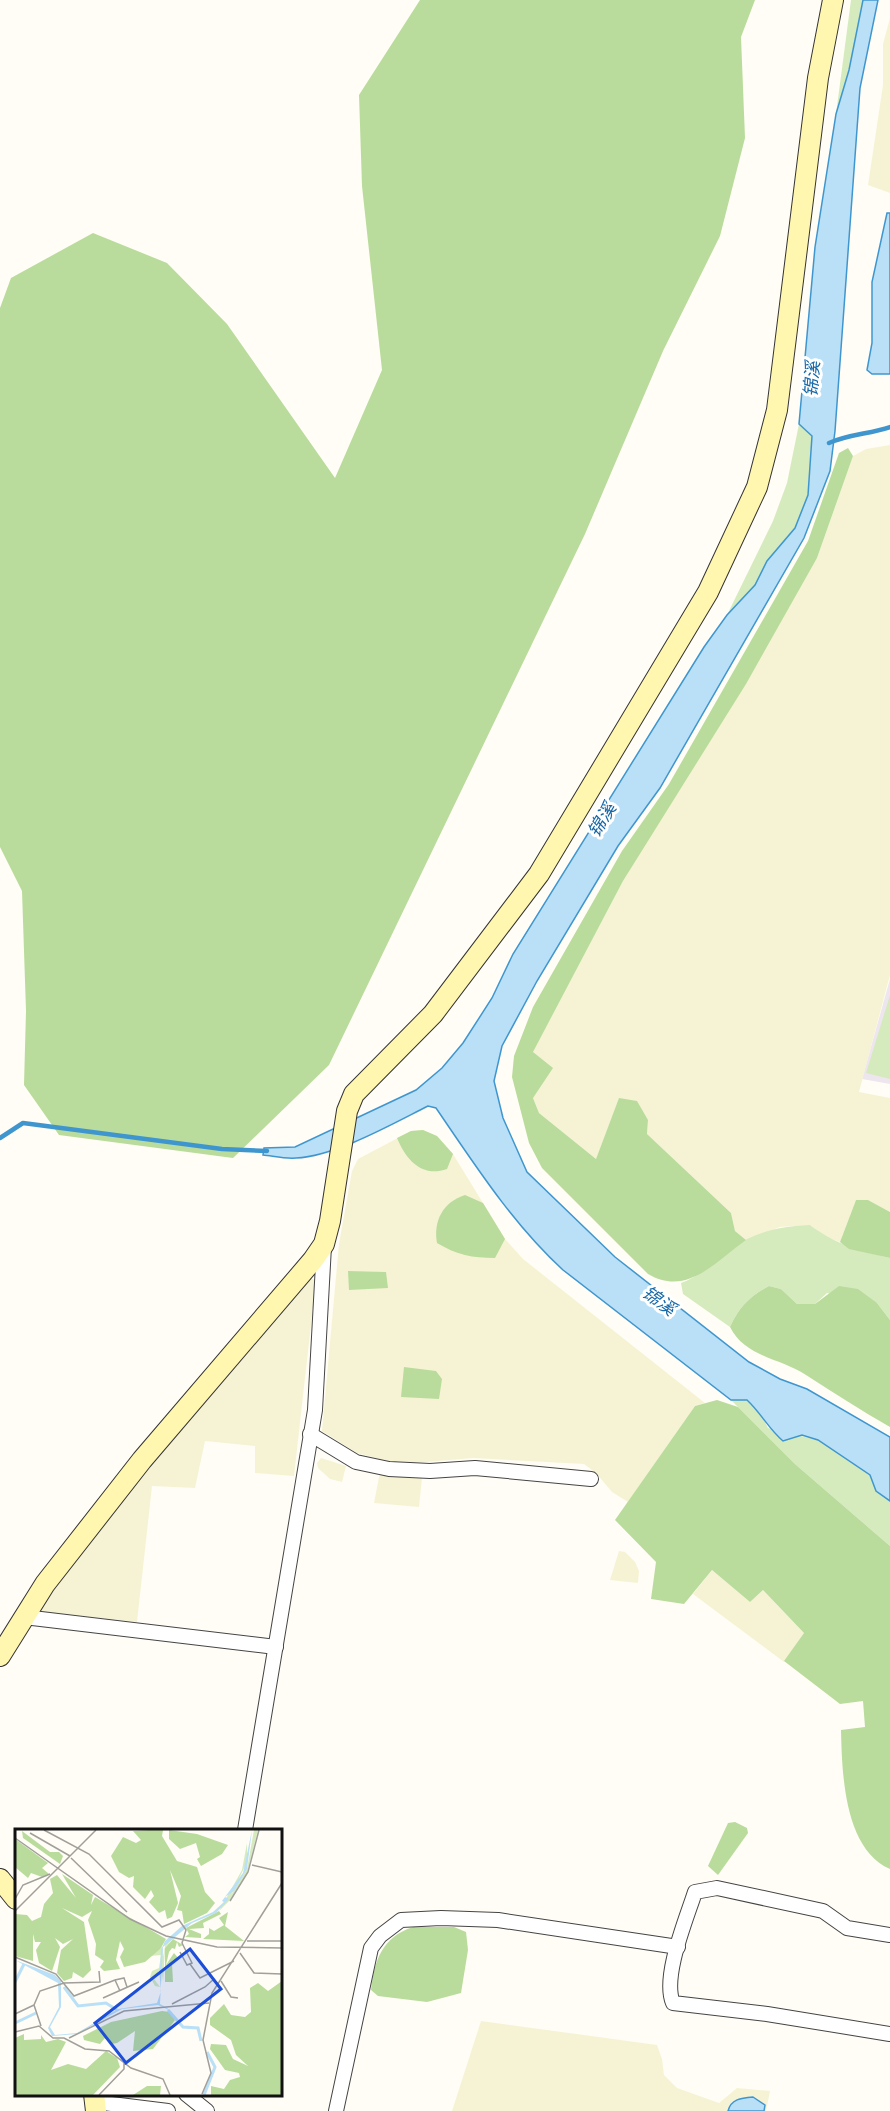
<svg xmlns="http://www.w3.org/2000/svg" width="890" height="2111" font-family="Bitter,'Noto Sans SC',serif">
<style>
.industrial{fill:#eee6ef}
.farmland{fill:#f6f3d4}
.green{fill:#d5ebbd}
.forest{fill:#b9dc9c}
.water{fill:#b9e0f7;stroke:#3f96cf;stroke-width:1.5}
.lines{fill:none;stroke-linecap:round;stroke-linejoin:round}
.stream{stroke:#3f96cf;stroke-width:4.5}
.street-casing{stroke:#444;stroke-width:16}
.secondary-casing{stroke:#333;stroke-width:22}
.street{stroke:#fff;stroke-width:14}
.secondary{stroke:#fff6b0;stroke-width:20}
.labels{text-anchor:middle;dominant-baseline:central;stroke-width:6;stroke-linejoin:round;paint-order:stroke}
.water-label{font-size:18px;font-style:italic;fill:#1768a6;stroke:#fff}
.inset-river{fill:none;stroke:#b9e0f7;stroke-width:3}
.inset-road{fill:none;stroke:#a09f9a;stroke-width:1.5}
.view{fill:#1d4ed8;fill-opacity:0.15;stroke:#1d4ed8;stroke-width:3}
.inset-edge{fill:none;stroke:#111;stroke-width:3}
</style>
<rect width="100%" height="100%" fill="#fffdf5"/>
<polygon class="industrial" points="890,979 890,1084 862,1079"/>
<g class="farmland">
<polygon points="890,18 890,193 868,185 883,85 883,44"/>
<polygon points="890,445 890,975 859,1092 890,1098 890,1212 868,1200 856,1200 840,1242 826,1237 810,1225 780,1227 746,1240 735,1231 731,1213 647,1134 648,1120 619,1099 596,1159 539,1113 533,1098 532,1053 623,881 817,558 853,456 866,449"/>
<polygon points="423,1130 437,1136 453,1154 505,1239 523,1259 705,1403 695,1406 628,1502 612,1492 596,1473 584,1464 473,1458 415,1463 387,1461 357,1453 322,1431 339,1244 352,1171 358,1159 411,1131"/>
<polygon points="310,1278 316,1280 294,1476 255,1473 255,1446 205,1441 195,1488 152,1486 137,1622 37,1612 126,1496"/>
<polygon points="321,1458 346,1466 342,1482 330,1479 318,1468 317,1463"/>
<polygon points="380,1472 422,1478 419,1507 374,1503"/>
<polygon points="619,1551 625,1552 635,1562 639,1571 638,1583 610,1580"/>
<polygon points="712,1570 750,1602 763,1590 804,1633 784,1662 693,1594"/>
<polygon points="481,2021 657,2045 662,2059 664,2075 677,2088 719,2103 737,2088 770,2091 766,2111 452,2111"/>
</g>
<g class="green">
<polygon points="851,0 863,0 849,70 836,114"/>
<polygon points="799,424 812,436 808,495 795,528 767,561 755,585 727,615 773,521 787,483"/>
<polygon points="890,995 890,1079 866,1073"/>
<path d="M 810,1225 C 835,1244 860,1251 890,1258 L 890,1320 L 877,1303 L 827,1293 L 815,1304 L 797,1304 L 781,1289 L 769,1286 C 750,1296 739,1307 730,1327 L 683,1294 L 681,1283 C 706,1274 723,1252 747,1239 C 768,1229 788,1226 810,1225 Z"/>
<polygon points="731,1400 746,1400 759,1410 768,1428 818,1440 870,1475 876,1491 890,1501 890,1546 795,1464"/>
</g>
<g class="forest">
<polygon points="420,0 755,0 741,37 745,138 720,236 663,351 585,534 329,1065 233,1158 59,1135 24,1085 26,1011 22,891 0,847 0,308 11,278 93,233 167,263 227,324 335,478 382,370 362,186 359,95"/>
<path d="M 848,448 L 853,456 L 817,558 L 746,684 L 623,881 L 533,1052 L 553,1068 L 533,1098 L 539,1113 L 596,1159 L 619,1098 L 637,1101 L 648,1120 L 647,1134 L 731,1213 L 735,1231 L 746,1240 C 715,1262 687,1297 648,1274 L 542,1168 L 529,1143 L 512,1077 L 514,1056 L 533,1007 L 622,851 L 669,784 L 808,541 L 839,453 Z"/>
<path d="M 423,1130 L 437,1136 L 453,1154 L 447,1169 C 422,1178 406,1160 397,1138 L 411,1131 Z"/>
<path d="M 465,1195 L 483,1203 L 505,1239 L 495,1258 C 472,1258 457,1255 437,1243 C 433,1221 443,1202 465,1195 Z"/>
<polygon points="856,1200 868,1200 890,1212 890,1258 849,1249 840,1242"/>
<polygon points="348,1271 386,1272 388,1288 349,1290"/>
<path d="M 769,1286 L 781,1289 L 797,1304 L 815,1304 L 839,1286 L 858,1289 L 877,1303 L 890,1320 L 890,1427 C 862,1411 834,1393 806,1375 C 780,1358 745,1357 730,1327 C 739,1307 750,1296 769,1286 Z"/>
<polygon points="404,1367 436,1371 442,1379 439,1399 401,1397"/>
<path d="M 717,1400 L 738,1407 L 795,1464 L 890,1546 L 890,1869 C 844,1849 842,1773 841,1730 L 865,1727 L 863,1701 L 840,1704 L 784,1661 L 804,1633 L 763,1590 L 750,1602 L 712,1570 L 684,1604 L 651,1599 L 656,1562 L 615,1520 L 695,1406 Z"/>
<polygon points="735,1822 747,1828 748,1833 718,1875 708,1866 728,1823"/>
<path d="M 413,1927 L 454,1927 L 466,1932 L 468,1950 L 461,1993 L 427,2002 L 378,1996 L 371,1990 C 374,1961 382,1937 413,1927 Z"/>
</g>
<g class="water">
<path d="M 863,0 L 878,0 L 860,88 L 835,431 L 830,471 L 804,538 L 660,788 L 618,846 L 537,981 L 502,1046 L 494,1081 L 503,1118 L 527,1172 L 615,1257 L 749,1362 L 780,1379 L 807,1389 L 890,1437 L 890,1501 L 876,1491 L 870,1475 L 818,1440 L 802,1435 L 783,1441 C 768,1428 761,1413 747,1400 L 731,1400 L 563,1270 C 512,1223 475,1165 436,1108 L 428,1106 C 392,1124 336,1156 296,1158 C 285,1159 273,1156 263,1155 L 264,1148 L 295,1147 L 416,1090 L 442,1068 L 463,1043 L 492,998 L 513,954 L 704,647 L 727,615 L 755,585 L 767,561 L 795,528 L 808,495 L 812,436 L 799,424 L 815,247 L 836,114 L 849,70 Z"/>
<polygon points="887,213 890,213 890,374 872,374 867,370 872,343 872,282"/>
<path d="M 753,2097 L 765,2105 L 764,2111 L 728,2111 C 731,2099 741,2098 753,2097 Z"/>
</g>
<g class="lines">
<g class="stream">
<path d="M 829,443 C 849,434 870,434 890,427"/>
<polyline points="0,1138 23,1123 222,1149 267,1151"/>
</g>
<defs>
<g id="street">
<polyline points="310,1434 356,1462 389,1469 430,1471 475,1468 591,1479"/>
<polyline points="24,1617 276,1647"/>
<polyline points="245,1830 315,1410 324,1246"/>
<path d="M 890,1935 L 847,1928 L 823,1911 L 717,1888 L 695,1892 C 686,1920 662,1977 673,2003 L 767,2014 L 890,2034"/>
<polyline points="186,2094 207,2111"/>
<polyline points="95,2102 168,2111"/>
<polyline points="336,2111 371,1948 380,1936 401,1920 441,1918 498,1920 678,1947"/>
</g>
<g id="secondary">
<polyline points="0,1656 45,1584 142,1460 313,1260 324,1244 330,1221 347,1111 354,1094 433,1014 539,874 708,592 757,487 777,410 818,78 833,0"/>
<polyline points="0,1879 16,1899"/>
<polyline points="94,2094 96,2111"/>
</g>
</defs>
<use href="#street" class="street-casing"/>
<use href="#secondary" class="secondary-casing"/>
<use href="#street" class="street"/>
<use href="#secondary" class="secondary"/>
</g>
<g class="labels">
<g class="water-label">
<text transform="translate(812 379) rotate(-86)">锦溪</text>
<text transform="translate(602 820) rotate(-59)">锦溪</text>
<text transform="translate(659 1301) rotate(36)">锦溪</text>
</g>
</g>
<g transform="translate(15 1829)">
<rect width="267" height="267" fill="#fffdf5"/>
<path d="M 239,1 L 243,1 L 232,44 L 214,72 L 204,82 L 227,41 L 232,14 L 232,33 L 216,66 L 232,40 ZM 161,105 L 150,119 L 148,152 L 146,134 L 145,140 L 139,150 L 145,158 L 140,157 L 135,148 L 137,142 L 144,139 L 146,126 L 135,127 L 150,112 L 147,117 L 148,128 L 151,112 Z" fill="#d5ebbd"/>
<path d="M 134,1 L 148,1 L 147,7 L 162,32 L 182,38 L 190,63 L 200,74 L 192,84 L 169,95 L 167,82 L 162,81 L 166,67 L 155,41 L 163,74 L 157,88 L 152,90 L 150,81 L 144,84 L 134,73 L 139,67 L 136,61 L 130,70 L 118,58 L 119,47 L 114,49 L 104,43 L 96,27 L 108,8 L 121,14 L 126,11 L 118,2 ZM 154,1 L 182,5 L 213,16 L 207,25 L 186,37 L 182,30 L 185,28 L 181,14 L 165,20 L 154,10 ZM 7,2 L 35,23 L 44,23 L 48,27 L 45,35 L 8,9 ZM 0,10 L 33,34 L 27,39 L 34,45 L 27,48 L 16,44 L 13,49 L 0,38 ZM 47,45 L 78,66 L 76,76 L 80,68 L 151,110 L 145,120 L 130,133 L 109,138 L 105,128 L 109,120 L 105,112 L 101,131 L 105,140 L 89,142 L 85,138 L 89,132 L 80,126 L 81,115 L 73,91 L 77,82 L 67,88 L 47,79 L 69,93 L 76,141 L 68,149 L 58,143 L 57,149 L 49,152 L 42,144 L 46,121 L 58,110 L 48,115 L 40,109 L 45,118 L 37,142 L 24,134 L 21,121 L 26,113 L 20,113 L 18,105 L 18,132 L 0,127 L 0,85 L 12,86 L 17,92 L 26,88 L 29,75 L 38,64 L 35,50 L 42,46 L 61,69 ZM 204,82 L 206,85 L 188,94 L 189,99 L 174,100 L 186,105 L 186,109 L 170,108 L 174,105 L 171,99 ZM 213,83 L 210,97 L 229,112 L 188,110 L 194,105 L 194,99 L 199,102 L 209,96 L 204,89 ZM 158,110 L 168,116 L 164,118 L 162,113 L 160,120 L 157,119 L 154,123 L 151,136 L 159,124 L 164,130 L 157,135 L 158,153 L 150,153 L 150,119 ZM 267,152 L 267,266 L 196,266 L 196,257 L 209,260 L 215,251 L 225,248 L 224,244 L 210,241 L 195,220 L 196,215 L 211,216 L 218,230 L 233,237 L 221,226 L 216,211 L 195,196 L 195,189 L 209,175 L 216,186 L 230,188 L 236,183 L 235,159 L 243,154 L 253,162 ZM 147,182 L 155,183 L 160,191 L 138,220 L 118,222 L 120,202 L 102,214 L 96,215 L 90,209 L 85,215 L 69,211 L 68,207 L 96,193 ZM 9,205 L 9,211 L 26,210 L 26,206 L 31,213 L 43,210 L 51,213 L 36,241 L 53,235 L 71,240 L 91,222 L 102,229 L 105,238 L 78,266 L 0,266 L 0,209 ZM 132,257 L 146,257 L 145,266 L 118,266 Z" fill="#b9dc9c"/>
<path d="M 237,1 L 232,40 L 219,62 L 210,68 L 214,70 L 201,84 L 177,94 L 148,118 L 145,175 L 152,179 L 154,181 L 143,176 L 107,180 L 62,205 L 37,207 L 33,199 L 44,178 L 43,154 L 0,131 L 40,146 L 46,152 L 46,178 L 35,198 L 40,206 L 62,204 L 103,180 L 142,174 L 146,162 L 144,140 L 145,139 L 146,121 L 150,112 L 167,97 L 198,83 L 209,73 L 207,72 L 228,44 Z" fill="#b9e0f7"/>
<path class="inset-river" d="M 0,153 L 9,135M 49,158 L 63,177 L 91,174 L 102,181M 153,181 L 168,198 L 183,199 L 186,212M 0,194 L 21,184M 189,266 L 200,238 L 192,223"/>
<path class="inset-road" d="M 29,1 L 74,25 L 147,98 L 164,91 L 171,101 L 167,114 L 177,134 L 172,136 L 165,123M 15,4 L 55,27M 0,9 L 115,90 L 151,107 L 202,118 L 267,119M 56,29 L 112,83M 237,36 L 267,43M 0,70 L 8,56 L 35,45M 215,72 L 233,43 L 244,1M 0,82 L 81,1M 232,112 L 267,112M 225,124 L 239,144 L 267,145M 0,128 L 41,145 L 59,167 L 100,151 L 105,162M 175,135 L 185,149 L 219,132M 100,151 L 109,149 L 112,158M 206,152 L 216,168 L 223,169M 88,169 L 124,153M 157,175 L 190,158 L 199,150M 0,185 L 19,176M 26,197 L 19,176 L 25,162 L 49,154 L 85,153 L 84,142M 0,203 L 24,197 L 38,209 L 49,209 L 70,220 L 94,222 L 116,239 L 148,250 L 155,266M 54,209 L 109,182 L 194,174M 187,265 L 196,244 L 188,211 L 197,164 L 267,54M 84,266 L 109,240 L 109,234"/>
<path class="view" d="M 175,120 L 206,160 L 111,234 L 80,194 Z"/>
<rect width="267" height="267" class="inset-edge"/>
</g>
</svg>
